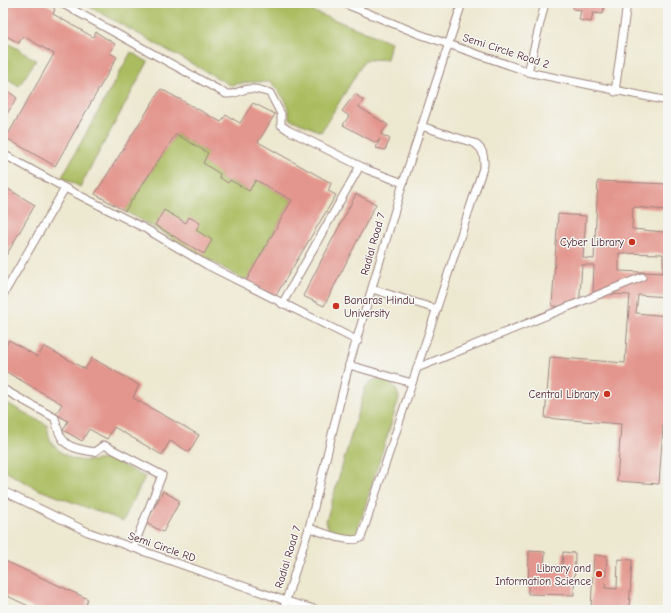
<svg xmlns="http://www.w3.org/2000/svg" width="671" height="613" font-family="'Comic Neue',sans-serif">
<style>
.green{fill:#aabc5f;stroke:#7a6e45}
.building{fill:#e3968e;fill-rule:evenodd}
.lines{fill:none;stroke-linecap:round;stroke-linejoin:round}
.lane-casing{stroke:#9c847e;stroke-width:9}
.lane{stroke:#fff;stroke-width:7}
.poi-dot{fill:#c8321e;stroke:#f6f6f2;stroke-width:1.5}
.labels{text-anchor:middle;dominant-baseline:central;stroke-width:3;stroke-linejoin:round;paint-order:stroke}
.street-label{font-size:11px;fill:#4a1f2b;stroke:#f6f6f2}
.poi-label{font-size:11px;fill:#4a1f2b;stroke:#f6f6f2;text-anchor:end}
</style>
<rect width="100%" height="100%" fill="#f6f6f2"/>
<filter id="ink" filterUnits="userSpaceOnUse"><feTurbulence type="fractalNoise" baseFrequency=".025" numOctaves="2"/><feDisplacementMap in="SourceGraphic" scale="8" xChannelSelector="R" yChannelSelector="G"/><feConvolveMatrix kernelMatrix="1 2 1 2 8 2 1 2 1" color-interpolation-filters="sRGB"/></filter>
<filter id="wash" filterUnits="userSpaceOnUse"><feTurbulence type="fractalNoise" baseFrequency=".012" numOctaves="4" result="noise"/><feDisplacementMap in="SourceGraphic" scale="16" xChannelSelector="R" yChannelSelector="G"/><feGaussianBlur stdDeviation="0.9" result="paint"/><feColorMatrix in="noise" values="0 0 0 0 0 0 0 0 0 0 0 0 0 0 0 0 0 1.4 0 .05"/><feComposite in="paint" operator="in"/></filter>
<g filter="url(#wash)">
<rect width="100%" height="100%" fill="#ede8d0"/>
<g class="green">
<polygon points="83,3 292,3 391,42 387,59 365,60 321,132 290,119 286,101 271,82 251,82 230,85"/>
<polygon points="3,40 36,60 19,86 3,76"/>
<polygon points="131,52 148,62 80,187 62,177"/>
<polygon points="176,134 208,153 220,174 219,177 228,183 230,180 249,191 256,180 292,200 246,281 125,211"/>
<path d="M 376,379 C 388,380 397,385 399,398 L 357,532 L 350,537 C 335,536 330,537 326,521 L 365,388 L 370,382 Z"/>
<path d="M 3,401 L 47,425 C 48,430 49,439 52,443 C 68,463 86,463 108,458 L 145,477 L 123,521 L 37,489 L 3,470 Z"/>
</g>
<g id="blocks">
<g class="building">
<polygon points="3,3 45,3 55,9 53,14 93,37 96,32 115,44 110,53 117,57 55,166 6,138 54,54 23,36 19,43 3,34"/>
<polygon points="574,3 613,3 613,7 604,6 603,14 593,13 591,22 579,20 581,10 573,9"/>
<polygon points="4,88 17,98 3,120 3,89"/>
<polygon points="161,89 221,122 226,115 240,123 253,103 275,114 258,142 331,183 328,191 336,195 275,297 246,281 292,200 256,180 249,191 230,180 228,183 219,177 220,174 203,163 208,153 176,134 125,211 95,194"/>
<polygon points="355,94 363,100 359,107 388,125 381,134 390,139 385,150 376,148 380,139 376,143 343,125 349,116 342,111"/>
<path d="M 598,181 L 668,184 L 668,297 L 638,295 L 636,313 L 668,316 L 666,372 L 668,372 L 668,426 L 663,426 L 659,484 L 617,481 L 621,424 L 545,418 L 550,357 L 625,363 L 630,295 L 593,293 L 594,265 L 582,265 L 579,308 L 552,306 L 558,214 L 586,216 L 583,258 L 594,259 ZM 633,207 L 666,210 L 664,232 L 632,229 ZM 619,253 L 663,254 L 663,273 L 619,271 Z"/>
<polygon points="3,186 35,205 3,261"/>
<polygon points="356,194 376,204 324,306 303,296"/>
<polygon points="164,210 186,223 189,217 200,223 196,230 212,240 204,254 155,225"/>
<polygon points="9,340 38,357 44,346 85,369 92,358 139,385 133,398 199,435 189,452 170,441 162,455 114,427 107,439 89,429 82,441 63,430 68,421 56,414 62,404 3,370 3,351"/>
<polygon points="163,491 180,501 163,532 146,523"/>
<polygon points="529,551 545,552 544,566 562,566 563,552 575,553 574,595 528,594"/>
<polygon points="594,555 607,556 605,588 617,589 618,559 632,560 629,610 591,608"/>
<polygon points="3,560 88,599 86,604 100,610 37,610 3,594"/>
</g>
</g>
</g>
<g filter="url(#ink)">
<use href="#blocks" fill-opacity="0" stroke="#9c847e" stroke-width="1"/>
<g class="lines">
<defs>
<g id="lane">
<path d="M 61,3 L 226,94 C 236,95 239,90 248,89 C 255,88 263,91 270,93 L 281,114 L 281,125 L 288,130 L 368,170 L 403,183"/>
<polyline points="343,3 419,34 532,73 668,101"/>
<polyline points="528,72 545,3"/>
<polyline points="615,92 627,3"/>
<polyline points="3,154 65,188 3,295"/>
<polyline points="65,188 146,229 207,265 358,341"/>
<polyline points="372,289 436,309"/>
<polyline points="282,304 360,166"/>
<polyline points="349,365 412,383"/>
<polyline points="417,368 642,277"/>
<path d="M 3,389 L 55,418 C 60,445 68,448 94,452 L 104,445 L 162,475 L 133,548"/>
<polyline points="3,491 88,532 286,601 318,610"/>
<path d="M 309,528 C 322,532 349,544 361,538 L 484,165 C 484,154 483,149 474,143 L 421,126"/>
<polyline points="283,610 309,528 349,365 403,183 462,3"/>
</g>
</defs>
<use href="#lane" class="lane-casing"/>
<use href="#lane" class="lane"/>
</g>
</g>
<g class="poi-dot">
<circle cx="632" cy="242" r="4"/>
<circle cx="336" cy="306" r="4"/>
<circle cx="607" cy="394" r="4"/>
<circle cx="599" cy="574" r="4"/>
</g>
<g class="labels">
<g class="street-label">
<text transform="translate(506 51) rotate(18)">Semi Circle Road 2</text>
<text transform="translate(373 244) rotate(-74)">Radial Road 7</text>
<text transform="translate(162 547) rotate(19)">Semi Circle RD</text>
<text transform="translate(288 557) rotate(-73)">Radial Road 7</text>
</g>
<g class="poi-label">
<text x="624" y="242">Cyber Library</text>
<text x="344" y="300" text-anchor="start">Banaras Hindu<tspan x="344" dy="13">University</tspan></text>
<text x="599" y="394">Central Library</text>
<text x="591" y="568">Library and<tspan x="591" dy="13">Information Science</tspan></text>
</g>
</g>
<rect width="671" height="613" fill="none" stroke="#f6f6f2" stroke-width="16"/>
</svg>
